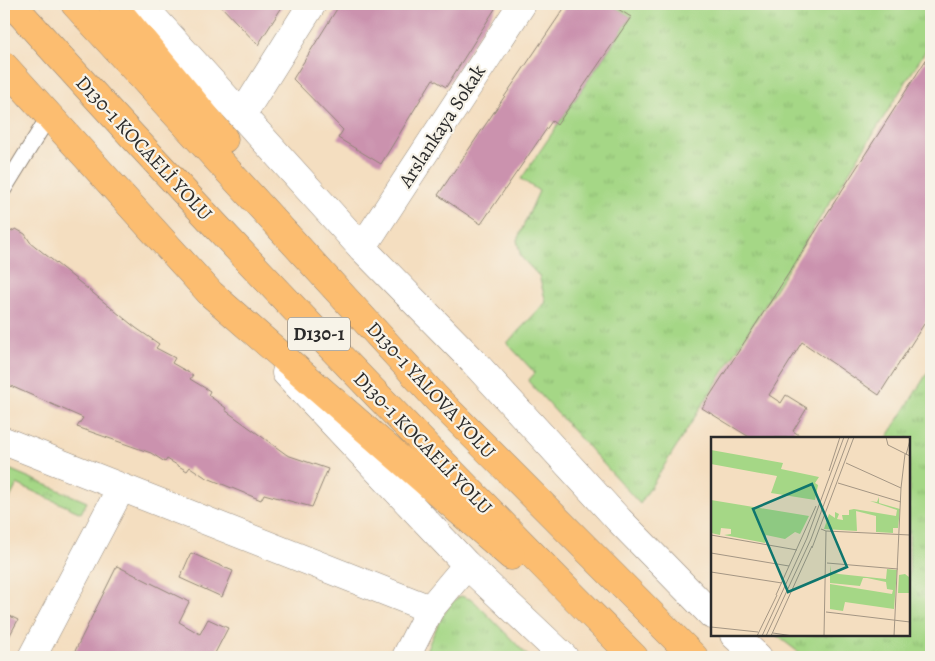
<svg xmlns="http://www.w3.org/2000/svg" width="935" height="661" font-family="Alegreya,serif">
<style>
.grass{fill:url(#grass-tufts);stroke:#688158}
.building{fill:#cb92ae}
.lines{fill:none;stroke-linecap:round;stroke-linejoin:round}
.service-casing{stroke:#908476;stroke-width:17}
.minor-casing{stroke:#908476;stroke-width:29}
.tertiary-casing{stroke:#908476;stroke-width:29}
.trunk-casing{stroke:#908476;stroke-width:29}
.service{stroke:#fff;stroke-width:15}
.minor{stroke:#fff;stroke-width:28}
.tertiary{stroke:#fff;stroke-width:28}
.trunk{stroke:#fcbd6f;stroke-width:28}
.labels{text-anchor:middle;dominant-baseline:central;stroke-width:4.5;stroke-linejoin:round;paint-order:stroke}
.shield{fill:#f7f3e8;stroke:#686764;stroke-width:1}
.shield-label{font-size:19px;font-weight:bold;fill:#2b2b2b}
.street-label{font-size:20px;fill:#2b2b2b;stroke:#f7f3e8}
.inset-road{fill:none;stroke:#a49684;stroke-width:1}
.view{fill:#0f766e;fill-opacity:0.15;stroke:#0f766e;stroke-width:2.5}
.inset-edge{fill:none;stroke:#2b2b2b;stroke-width:2.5}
</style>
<defs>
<pattern id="grass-tufts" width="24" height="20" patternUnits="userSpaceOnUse" patternTransform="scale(1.25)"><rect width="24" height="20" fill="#a5d786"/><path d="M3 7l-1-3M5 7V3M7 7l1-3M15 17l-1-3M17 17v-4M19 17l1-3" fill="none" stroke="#8eb974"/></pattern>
</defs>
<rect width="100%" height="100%" fill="#f7f3e8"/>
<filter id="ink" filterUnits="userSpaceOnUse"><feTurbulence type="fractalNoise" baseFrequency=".02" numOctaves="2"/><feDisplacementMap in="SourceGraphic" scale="10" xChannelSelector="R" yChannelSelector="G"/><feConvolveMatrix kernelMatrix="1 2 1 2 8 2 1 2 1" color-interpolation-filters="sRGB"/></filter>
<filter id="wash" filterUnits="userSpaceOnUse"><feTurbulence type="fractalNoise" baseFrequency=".0096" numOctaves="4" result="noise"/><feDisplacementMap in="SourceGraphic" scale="20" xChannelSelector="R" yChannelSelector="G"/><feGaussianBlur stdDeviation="1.12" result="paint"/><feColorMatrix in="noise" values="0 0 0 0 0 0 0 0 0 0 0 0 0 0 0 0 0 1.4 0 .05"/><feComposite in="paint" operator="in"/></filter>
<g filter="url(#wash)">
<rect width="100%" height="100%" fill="#f4dec0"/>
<g class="grass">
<polygon points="610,4 931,4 931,42 640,504 528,381 535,373 507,343 546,302 539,276 521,257 517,240 539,191 521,179 631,17"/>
<polygon points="931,367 931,657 805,657 776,635 909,635 909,438 887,438"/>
<polygon points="4,467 87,502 81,513 17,484 4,510"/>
<path d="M 461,596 L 473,600 L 529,657 L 423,657 C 431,641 444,604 461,596 Z"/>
</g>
<g id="blocks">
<g class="building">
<polygon points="219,4 284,4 258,45"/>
<polygon points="340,4 498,4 446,87 433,79 381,164 338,138 343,130 293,79"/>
<polygon points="567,4 610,4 631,17 557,125 552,121 481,224 438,195"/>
<polygon points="931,52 931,313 879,395 802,342 769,395 781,403 786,395 807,408 793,431 799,435 797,438 751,438 702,408"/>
<polygon points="16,229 25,234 30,242 136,328 159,344 156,348 175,358 172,363 193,375 190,379 210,391 208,395 226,408 225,410 287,455 328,469 312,507 264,494 261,500 205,477 190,467 187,471 167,459 165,462 151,453 77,427 83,418 4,383 4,235"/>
<polygon points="191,553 233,571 222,597 180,578"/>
<polygon points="117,566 189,602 179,622 200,634 208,619 228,628 213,657 72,657"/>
<polygon points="4,613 18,620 4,646"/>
</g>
</g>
</g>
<g filter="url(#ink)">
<use href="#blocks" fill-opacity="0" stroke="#908476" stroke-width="1"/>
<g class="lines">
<defs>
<polyline id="service" points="4,189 49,116"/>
<g id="minor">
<polyline points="242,115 312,4"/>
<polyline points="362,248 522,4"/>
<polyline points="4,441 430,609 467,565"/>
<polyline points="32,657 121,488"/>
<polyline points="406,657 430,609"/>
</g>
<g id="tertiary">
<polyline points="141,4 362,248 472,360 619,520 712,615"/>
<polyline points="286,373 467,565 564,657"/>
<polyline points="734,635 758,657"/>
</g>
<g id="trunk">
<path d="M 12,4 C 213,228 422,444 634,657"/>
<polyline points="75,4 437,399 694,657"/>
<polyline points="112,4 224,139"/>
<polyline points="4,66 211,294 511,556"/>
</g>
</defs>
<use href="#service" class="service-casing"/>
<use href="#minor" class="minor-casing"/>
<use href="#tertiary" class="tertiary-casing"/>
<use href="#trunk" class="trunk-casing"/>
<use href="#service" class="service"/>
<use href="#minor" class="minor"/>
<use href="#tertiary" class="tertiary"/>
<use href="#trunk" class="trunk"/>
</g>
</g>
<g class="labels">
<rect class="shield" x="288" y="317.5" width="62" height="33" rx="4"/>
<g class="shield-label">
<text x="319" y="334">D130-1</text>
</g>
<g class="street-label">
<text transform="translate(442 126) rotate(-57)">Arslankaya Sokak</text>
<text transform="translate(144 148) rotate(47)">D130-1 KOCAELİ YOLU</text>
<text transform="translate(431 390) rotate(47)">D130-1 YALOVA YOLU</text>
<text transform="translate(423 443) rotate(46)">D130-1 KOCAELİ YOLU</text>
</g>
</g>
<g transform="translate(711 437)">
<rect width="199" height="199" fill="#f4dec0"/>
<path d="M 0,13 L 72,26 L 70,32 L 108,40 L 104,46 L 107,48 L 104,63 L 60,56 L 66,39 L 0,27 ZM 168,60 L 168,66 L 189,72 L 187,91 L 182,91 L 182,96 L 165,95 L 165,79 L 145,74 L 146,94 L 113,92 L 118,77 L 124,81 L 124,75 L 128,77 L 126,82 L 132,83 L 131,78 L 138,78 L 138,73 L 143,72 L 185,79 L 186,73 L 159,64 L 166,65 ZM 0,63 L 98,79 L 89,97 L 84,95 L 74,102 L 55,98 L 54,106 L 13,98 L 20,97 L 20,92 L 10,91 L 9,98 L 0,96 ZM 119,128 L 120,135 L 128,137 L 175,142 L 176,132 L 186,133 L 183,172 L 134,165 L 132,174 L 119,172 L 119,147 L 181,157 L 182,153 L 176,152 L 175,145 L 156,141 L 152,141 L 149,149 L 119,146 ZM 194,137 L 198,140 L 199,156 L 187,156 L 188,138 Z" fill="#a5d786"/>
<path class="inset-road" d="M 175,0 L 177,8 L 199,19M 195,18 L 199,3M 135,26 L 190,51 L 183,199M 118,34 L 129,0M 127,46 L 190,65M 190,51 L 194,17M 110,92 L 115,94 L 113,199M 115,94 L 199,98M 0,98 L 86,113M 101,111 L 143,0M 0,116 L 78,129M 116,126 L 187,132M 0,135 L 71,146M 65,158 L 105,69M 115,175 L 199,185M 0,190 L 47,195M 62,196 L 82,199M 46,199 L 66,158M 51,199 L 96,101 L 133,0M 55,199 L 100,102 L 138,0M 60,199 L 101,109"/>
<path class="view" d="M 101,47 L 136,130 L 77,155 L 42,72 Z"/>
<rect width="199" height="199" class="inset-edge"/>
</g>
<rect width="935" height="661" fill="none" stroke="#f7f3e8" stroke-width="20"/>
</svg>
